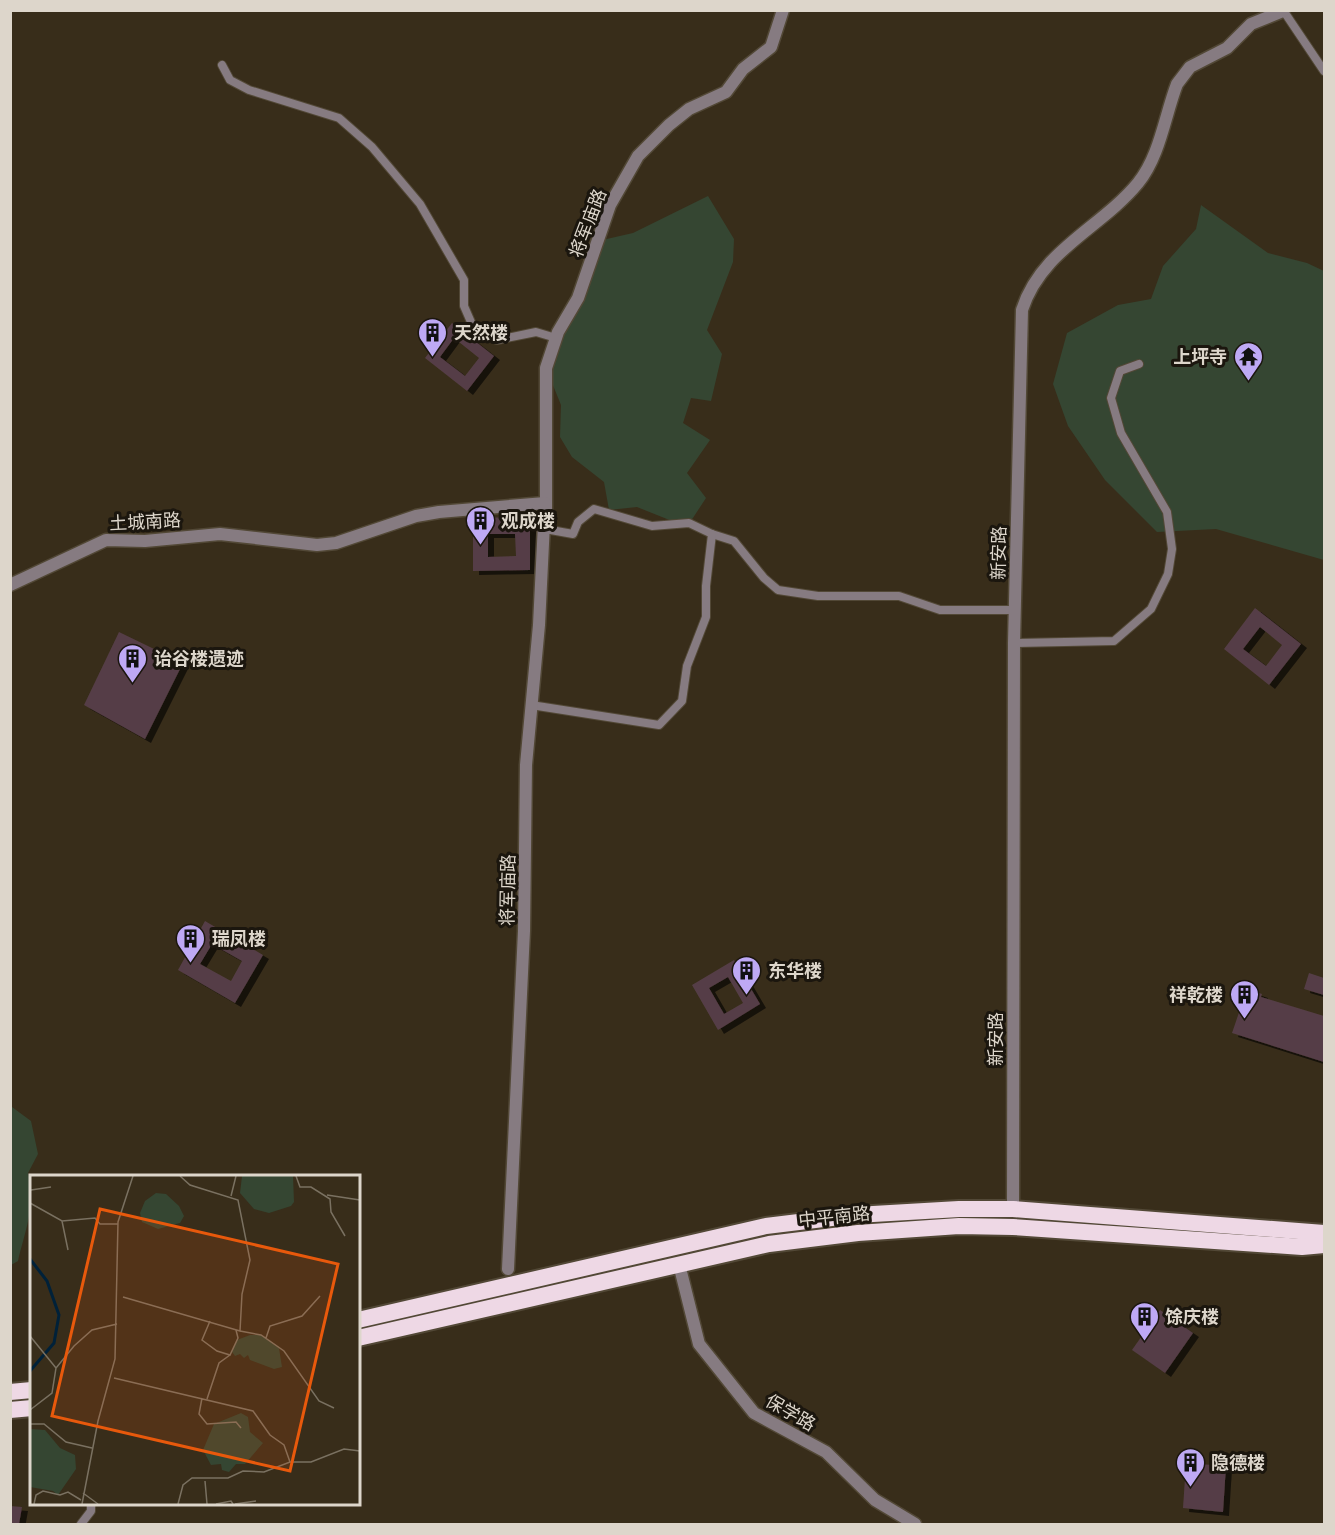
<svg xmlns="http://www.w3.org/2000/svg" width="1335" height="1535" font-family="Commissioner,'Noto Sans SC',sans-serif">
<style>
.green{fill:#354632}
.building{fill:#553e46;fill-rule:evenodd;filter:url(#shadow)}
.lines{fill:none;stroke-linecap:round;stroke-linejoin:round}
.service-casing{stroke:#524836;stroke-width:10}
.minor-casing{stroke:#524836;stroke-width:15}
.trunk-casing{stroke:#524836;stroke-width:20}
.service{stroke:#867b81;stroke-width:8}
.minor{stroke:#867b81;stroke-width:12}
.trunk{stroke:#eed8e5;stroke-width:16}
.labels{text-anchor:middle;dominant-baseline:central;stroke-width:6;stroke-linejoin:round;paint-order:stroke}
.street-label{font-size:18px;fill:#ddd6cb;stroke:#1b160e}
.poi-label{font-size:18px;font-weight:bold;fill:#ddd6cb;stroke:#1b160e;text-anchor:start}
.inset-river{fill:none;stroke:#002139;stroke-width:3}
.inset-road{fill:none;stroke:#7a7161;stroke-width:1.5}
.view{fill:#e8590c;fill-opacity:0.15;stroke:#e8590c;stroke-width:3}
.inset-edge{fill:none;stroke:#ddd6cb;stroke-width:3}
</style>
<defs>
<filter id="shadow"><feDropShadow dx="6" dy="4" stdDeviation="0" flood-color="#0009"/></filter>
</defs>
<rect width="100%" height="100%" fill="#382d1a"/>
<g class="green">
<polygon points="708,196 734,239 733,262 707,330 722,354 711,401 691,398 683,423 710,440 687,473 706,498 687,527 637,507 609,510 604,482 572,457 560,437 561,405 546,368 598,241 633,233"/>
<polygon points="1201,205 1268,253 1307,263 1324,271 1324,560 1216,529 1157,532 1105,480 1068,426 1053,384 1067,333 1118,305 1151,299 1163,266 1196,229"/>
<path d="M 10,1101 L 12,1107 L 31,1121 L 38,1154 L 28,1173 C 38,1200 24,1234 18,1261 L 11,1265 Z"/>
</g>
<g class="building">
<path d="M 452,323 L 494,356 L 467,391 L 425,358 ZM 454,338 L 479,358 L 465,376 L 440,357 Z"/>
<path d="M 530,517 L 530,570 L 473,571 L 473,518 ZM 488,534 L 515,534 L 516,556 L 488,557 Z"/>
<path d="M 1255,608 L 1301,644 L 1269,685 L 1224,649 ZM 1260,627 L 1282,645 L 1266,666 L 1243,649 Z"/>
<polygon points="119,632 183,663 145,739 84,705"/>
<path d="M 205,921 L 263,955 L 235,1003 L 178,970 ZM 212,944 L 242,961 L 231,981 L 200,964 Z"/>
<path d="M 734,960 L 760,1004 L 718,1030 L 692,985 ZM 728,977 L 743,1003 L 724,1014 L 709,988 Z"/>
<polygon points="1309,973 1324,978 1324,995 1304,989"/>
<polygon points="1247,989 1262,994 1261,997 1324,1016 1324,1062 1232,1033"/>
<polygon points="1160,1310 1193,1333 1165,1373 1132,1350"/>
<polygon points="1186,1463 1226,1466 1223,1512 1183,1508"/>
<polygon points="10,1506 22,1507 19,1524 10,1524"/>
</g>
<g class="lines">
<defs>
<g id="service">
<polyline points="1283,10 1324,71"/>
<polyline points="222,65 230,80 249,90 339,118 372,147 420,204 464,280 464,306 474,329 497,340 536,332 556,338"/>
<polyline points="712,534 734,541 764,578 778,590 818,596 899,596 940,610 1015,610"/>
<polyline points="1014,643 1114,641 1151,609 1168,574 1172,549 1167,512 1121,433 1111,398 1120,371 1139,364"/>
<polyline points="531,705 659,725 682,701 687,666 706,617 706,586 712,534 689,523 652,526 594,509 578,522 573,534 545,529"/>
<polyline points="81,1524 91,1511 91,1504"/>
</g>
<g id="minor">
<polyline points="546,510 546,368 558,332 578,298 610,205 638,156 669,125 689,109 726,92 743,69 771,47 783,10"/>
<polyline points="10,585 106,540 145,541 220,534 317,545 336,543 416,516 439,512 545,503 539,625 526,765 524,931 508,1269"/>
<path d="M 1013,1209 L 1014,643 L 1022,310 C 1041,250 1101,228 1138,183 C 1160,156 1165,115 1177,84 L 1190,67 L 1227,48 L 1251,24 L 1283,11"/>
<polyline points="679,1264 699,1344 754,1413 826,1452 875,1500 915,1524"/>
</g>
<g id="trunk">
<polyline points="358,1320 766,1226 856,1215 959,1209 1013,1209 1324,1233"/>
<polyline points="358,1338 769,1244 858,1233 959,1226 1013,1227 1302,1247 1324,1245"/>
<polyline points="10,1392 32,1390"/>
<polyline points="10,1410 32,1408"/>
</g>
</defs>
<use href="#service" class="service-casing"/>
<use href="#minor" class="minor-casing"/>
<use href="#trunk" class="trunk-casing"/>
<use href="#service" class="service"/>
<use href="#minor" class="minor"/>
<use href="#trunk" class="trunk"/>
</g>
<defs>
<symbol id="building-pin" viewBox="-11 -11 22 30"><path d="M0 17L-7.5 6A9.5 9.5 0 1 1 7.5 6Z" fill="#bea9f5" stroke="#1b160e"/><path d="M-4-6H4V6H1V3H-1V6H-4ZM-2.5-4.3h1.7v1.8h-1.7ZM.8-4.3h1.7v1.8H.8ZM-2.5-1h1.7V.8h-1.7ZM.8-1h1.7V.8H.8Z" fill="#111"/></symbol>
<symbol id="temple-pin" viewBox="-11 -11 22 30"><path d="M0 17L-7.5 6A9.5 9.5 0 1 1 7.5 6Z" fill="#bea9f5" stroke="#1b160e"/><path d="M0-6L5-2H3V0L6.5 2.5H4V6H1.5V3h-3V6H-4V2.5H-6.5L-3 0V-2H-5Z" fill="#111"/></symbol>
</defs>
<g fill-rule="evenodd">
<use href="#building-pin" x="416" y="316" width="33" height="45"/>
<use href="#temple-pin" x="1232" y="340" width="33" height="45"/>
<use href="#building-pin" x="464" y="504" width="33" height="45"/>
<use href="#building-pin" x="116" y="642" width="33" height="45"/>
<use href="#building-pin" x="174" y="922" width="33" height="45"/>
<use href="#building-pin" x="730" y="954" width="33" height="45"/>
<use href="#building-pin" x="1228" y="978" width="33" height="45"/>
<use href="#building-pin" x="1128" y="1300" width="33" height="45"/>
<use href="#building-pin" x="1174" y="1446" width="33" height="45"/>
</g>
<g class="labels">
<g class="street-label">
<text transform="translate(587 223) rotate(-69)">将军庙路</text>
<text transform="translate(145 521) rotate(-3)">土城南路</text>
<text transform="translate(998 553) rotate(-89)">新安路</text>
<text transform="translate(507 890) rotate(-89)">将军庙路</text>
<text transform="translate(995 1039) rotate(-90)">新安路</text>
<text transform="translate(834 1216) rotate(-6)">中平南路</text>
<text transform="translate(791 1412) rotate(30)">保学路</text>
</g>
<g class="poi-label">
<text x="454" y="332">天然楼</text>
<text x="1227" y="356" text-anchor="end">上坪寺</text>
<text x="501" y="520">观成楼</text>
<text x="154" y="658">诒谷楼遗迹</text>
<text x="212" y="938">瑞凤楼</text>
<text x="768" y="970">东华楼</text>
<text x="1223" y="994" text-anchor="end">祥乾楼</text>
<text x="1165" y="1316">馀庆楼</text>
<text x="1211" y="1462">隐德楼</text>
</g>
</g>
<g transform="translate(30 1175)">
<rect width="330" height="330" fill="#382d1a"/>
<path d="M 212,1 L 263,1 L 264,27 L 261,31 L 239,38 L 224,34 L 210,18 ZM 126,18 L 136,19 L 149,31 L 154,41 L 150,48 L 128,54 L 112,47 L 110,38 L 115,26 ZM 220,160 L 231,160 L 249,173 L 252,192 L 244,194 L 220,185 L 218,180 L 214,183 L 210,179 L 205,181 L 202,177 L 207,165 ZM 211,238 L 218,242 L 220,257 L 233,268 L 215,289 L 206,289 L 199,297 L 192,295 L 191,289 L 181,290 L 173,275 L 184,249 ZM 0,254 L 15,255 L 30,273 L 45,280 L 46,294 L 28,320 L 23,316 L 0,312 Z" fill="#354632"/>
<path class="inset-river" d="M 0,84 L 17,106 L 29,140 L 24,168 L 0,196"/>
<path class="inset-road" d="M 266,1 L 270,12 L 281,12 L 300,24 L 301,37 L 315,61M 1,15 L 21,12M 297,20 L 330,25M 201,21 L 206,1M 0,28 L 32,46 L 65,43 L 70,49 L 88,49M 32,46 L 38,75M 93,122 L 210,156 L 212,119 L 220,85 L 208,25 L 160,10 L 150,1M 180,146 L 172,165 L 187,176 L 200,180 L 208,163 L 206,155M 210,156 L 231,160 L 254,176 L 289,226 L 304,233M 0,161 L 26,193M 236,163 L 240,151 L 272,141 L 290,121M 84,203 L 223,236 L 240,260 L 254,270 L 260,287M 172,223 L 169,239 L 177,249 L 206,247 L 211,253M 177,224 L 189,188 L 200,180M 0,235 L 22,218 L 26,193 L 44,171 L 62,155 L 87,149M 0,249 L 14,249 L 36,267 L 62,273M 175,306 L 177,329M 53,318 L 68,329M 4,329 L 6,320 L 13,316 L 30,320 L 38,317 L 51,325M 52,329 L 68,246 L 85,184 L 88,47 L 103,1M 148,329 L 153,310 L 162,303 L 198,303 L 213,296 L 234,297 L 260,287 L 281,287 L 314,274 L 330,276M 186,329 L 201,326 L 203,329M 205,329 L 226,326"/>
<path class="view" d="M 70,34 L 308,89 L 260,296 L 22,241 Z"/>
<rect width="330" height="330" class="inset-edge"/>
</g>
<rect width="1335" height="1535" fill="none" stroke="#ddd6cb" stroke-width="24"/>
</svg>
